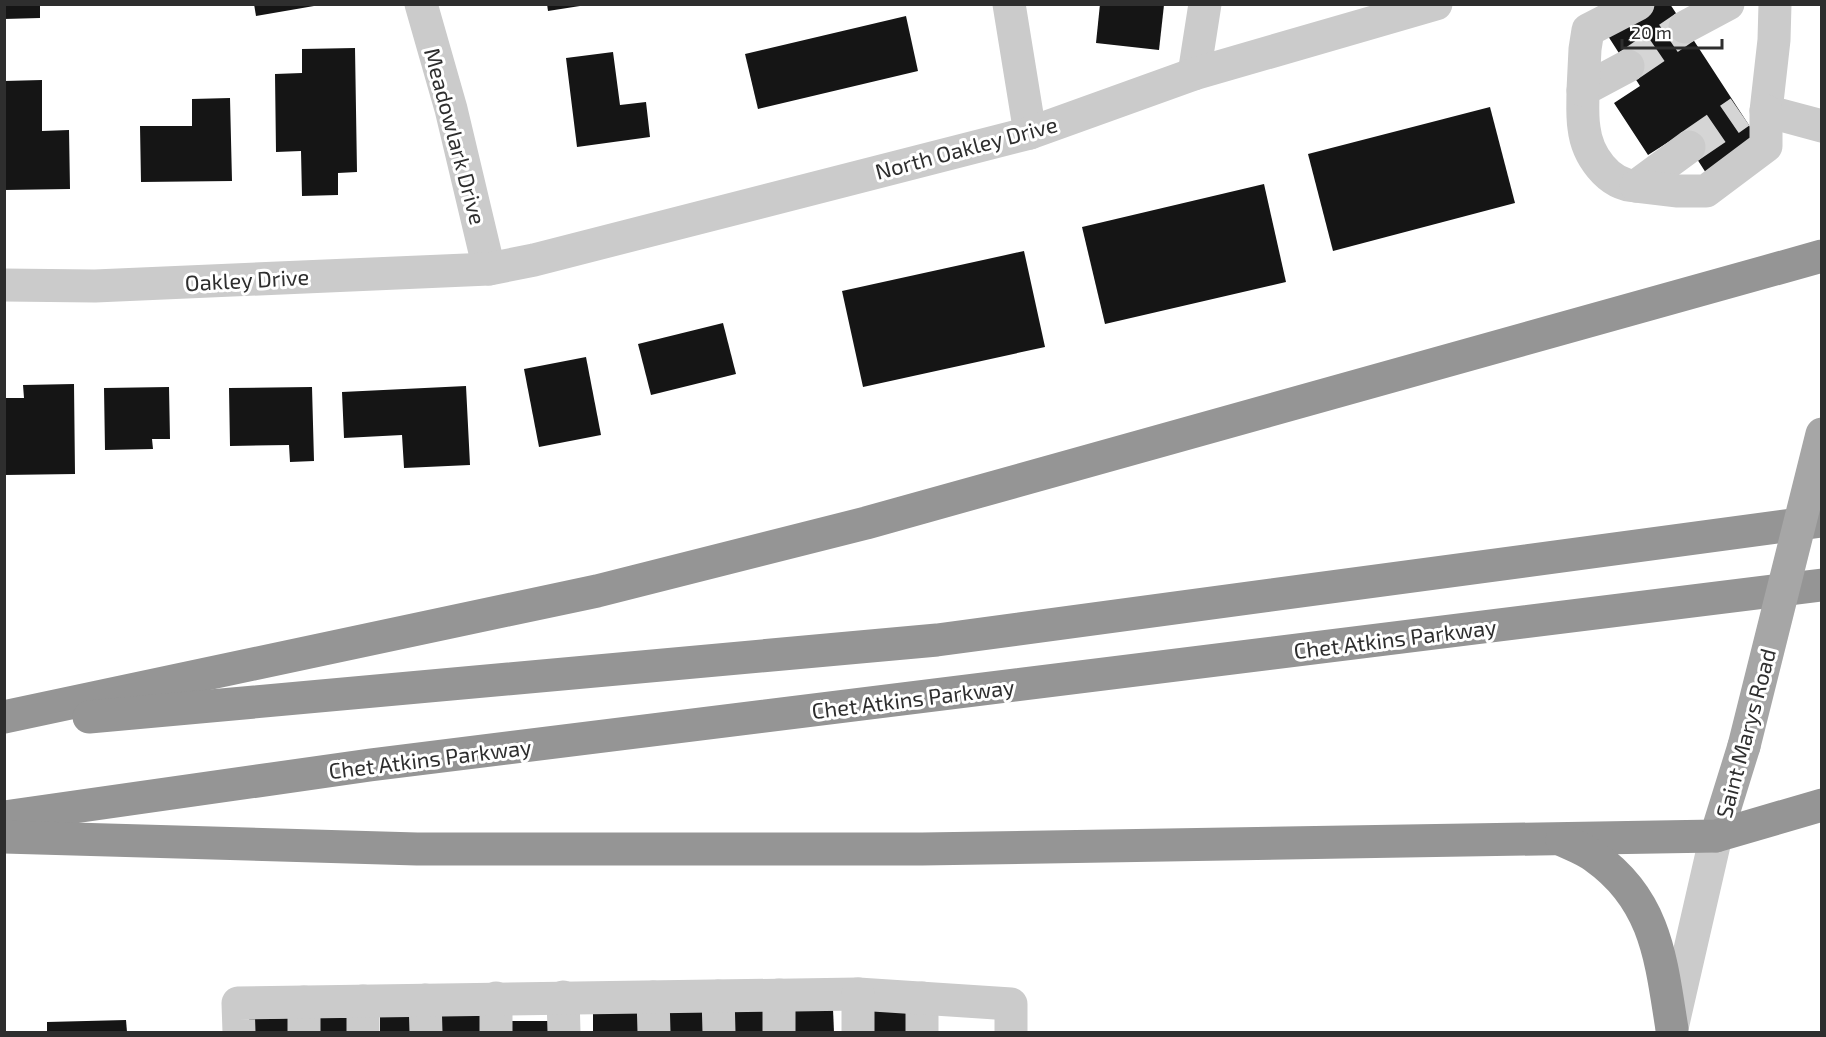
<svg xmlns="http://www.w3.org/2000/svg" width="1826" height="1037" font-family="'Exo 2',sans-serif">
<style>
.building{fill:#151515}
.lines{fill:none;stroke-linecap:round;stroke-linejoin:round}
.minor-tunnel{stroke:#d5d5d5;stroke-width:33;stroke-dasharray:33 16;stroke-linecap:butt}
.minor{stroke:#cbcbcb;stroke-width:33}
.major{stroke:#a6a6a6;stroke-width:33}
.highway{stroke:#959595;stroke-width:33}
.major-bridge{stroke:#a6a6a6;stroke-width:33}
.labels{text-anchor:middle;dominant-baseline:central;stroke-width:6;stroke-linejoin:round;paint-order:stroke}
.street-label{font-size:22px;fill:#2e2e2e;stroke:#fff}
</style>
<rect width="100%" height="100%" fill="#fff"/>
<g class="building">
<polygon points="4,4 40,4 40,18 4,19"/>
<polygon points="254,4 314,4 314,6 256,16"/>
<polygon points="547,4 580,4 580,6 548,11"/>
<polygon points="1100,4 1164,5 1159,50 1096,43"/>
<polygon points="1655,4 1670,4 1758,139 1706,173 1681,134 1648,155 1614,103 1640,86 1608,36"/>
<polygon points="906,16 918,71 758,109 745,54"/>
<polygon points="355,48 357,172 338,173 338,195 302,196 301,151 276,152 275,74 302,73 302,49"/>
<polygon points="613,52 620,105 646,102 650,137 577,147 566,58"/>
<polygon points="42,80 42,131 69,130 70,189 4,190 4,81"/>
<polygon points="230,98 232,181 141,182 140,126 192,126 192,99"/>
<polygon points="1490,107 1515,203 1333,251 1308,154"/>
<polygon points="1264,184 1286,282 1105,324 1082,227"/>
<polygon points="1024,251 1045,347 863,387 842,291"/>
<polygon points="723,323 736,374 651,395 638,344"/>
<polygon points="586,357 601,435 539,447 524,369"/>
<polygon points="74,384 75,474 4,475 4,398 24,398 23,385"/>
<polygon points="466,386 470,465 404,468 402,435 344,438 342,392"/>
<polygon points="169,387 170,439 152,439 153,449 105,450 104,388"/>
<polygon points="312,387 314,461 290,462 289,445 230,446 229,388"/>
<polygon points="833,1009 834,1032 794,1032 793,1010"/>
<polygon points="910,1009 911,1032 871,1032 870,1010"/>
<rect x="732" y="1010" width="34" height="22"/>
<polygon points="704,1011 704,1032 669,1032 669,1012"/>
<polygon points="643,1012 643,1032 593,1032 593,1013"/>
<polygon points="482,1015 483,1032 441,1032 441,1016"/>
<polygon points="413,1016 413,1032 380,1032 380,1017"/>
<polygon points="289,1018 290,1032 250,1032 249,1019"/>
<rect x="319" y="1018" width="33" height="14"/>
<polygon points="126,1020 127,1032 47,1032 47,1022"/>
<rect x="510" y="1021" width="42" height="11"/>
</g>
<g class="lines">
<g class="minor-tunnel">
<polyline points="1628,66 1685,27"/>
<polyline points="1689,147 1740,112"/>
</g>
<g class="minor">
<polyline points="421,4 451,109 489,269"/>
<polyline points="1009,4 1030,133"/>
<polyline points="1775,4 1774,40 1766,111 1822,126"/>
<polyline points="1685,27 1728,4"/>
<path d="M 1628,66 L 1583,90 C 1583,102 1582,116 1584,128 C 1587,155 1608,185 1636,186 L 1689,147"/>
<polyline points="1194,74 1205,4"/>
<polyline points="1583,90 1585,49 1588,30 1638,4"/>
<polyline points="1636,186 1678,191 1706,191 1766,146 1766,111"/>
<polyline points="4,285 95,286 489,269 534,260 1030,133 1194,74 1436,4"/>
<polyline points="779,995 779,1032"/>
<polyline points="718,996 719,1032"/>
<polyline points="563,997 564,1032"/>
<polyline points="653,997 654,1032"/>
<polyline points="496,998 496,1032"/>
<polyline points="922,998 922,1032"/>
<polyline points="425,1000 426,1032"/>
<polyline points="363,1001 363,1032"/>
<polyline points="304,1002 304,1032"/>
<polyline points="1672,1028 1716,836"/>
<polyline points="239,1032 238,1003 858,994 1011,1004 1011,1032"/>
<polyline points="858,1032 858,994"/>
</g>
<polyline class="major" points="1716,836 1744,746"/>
<g class="highway">
<polyline points="4,717 597,591 866,523 1822,256"/>
<polyline points="89,717 937,640 1822,521"/>
<polyline points="4,817 370,765 1822,585"/>
<polyline points="4,837 417,849 922,849 1716,836 1822,805"/>
<path d="M 1562,840 C 1573,845 1586,850 1595,857 C 1657,901 1661,961 1672,1029"/>
</g>
<polyline class="major-bridge" points="1744,746 1822,434"/>
</g>
<g class="labels">
<g class="street-label">
<text transform="translate(456 136) rotate(75)">Meadowlark Drive</text>
<text transform="translate(966 147) rotate(-15)">North Oakley Drive</text>
<text transform="translate(247 279) rotate(-3)">Oakley Drive</text>
<text transform="translate(1395 638) rotate(-7)">Chet Atkins Parkway</text>
<text transform="translate(913 698) rotate(-7)">Chet Atkins Parkway</text>
<text transform="translate(1745 733) rotate(-75)">Saint Marys Road</text>
<text transform="translate(430 758) rotate(-7)">Chet Atkins Parkway</text>
</g>
</g>
<rect width="1826" height="1037" fill="none" stroke="#2e2e2e" stroke-width="12"/>
<path d="M1622 39v9h100v-9" fill="none" stroke="#2e2e2e" stroke-width="3"/>
<text x="1631" y="39" font-size="18" fill="#2e2e2e" stroke="#ffffff" stroke-width="4.5" paint-order="stroke">20 m</text>
</svg>
